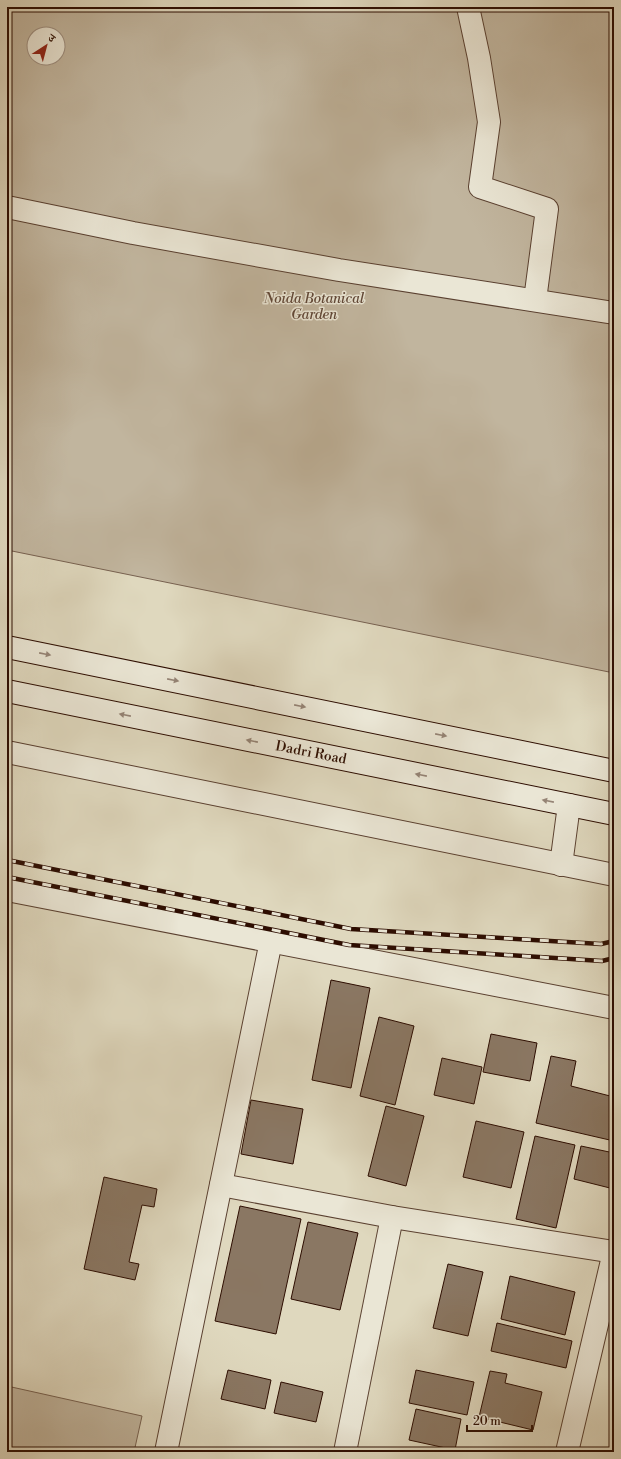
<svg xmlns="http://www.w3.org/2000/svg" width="621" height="1459" font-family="'Libre Bodoni','Noto Serif Devanagari',serif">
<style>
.green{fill:#c1b59e;stroke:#776150;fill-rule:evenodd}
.building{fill:#8a7763;stroke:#2d0d01}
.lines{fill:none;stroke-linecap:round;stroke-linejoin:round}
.street-casing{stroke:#5a4030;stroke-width:24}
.secondary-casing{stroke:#2d0d01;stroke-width:24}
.street{stroke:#eae6d5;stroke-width:22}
.secondary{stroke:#eae6d5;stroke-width:22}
.rail-casing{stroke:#2d0d01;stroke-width:4.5}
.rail{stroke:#eae6d5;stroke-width:3;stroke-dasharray:9;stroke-linecap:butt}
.oneway{fill:#958476}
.labels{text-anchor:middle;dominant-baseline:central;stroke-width:3;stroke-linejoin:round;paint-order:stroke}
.park-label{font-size:14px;font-style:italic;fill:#614838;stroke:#eae6d5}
.street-label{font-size:14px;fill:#2d0d01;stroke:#eae6d5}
</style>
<rect width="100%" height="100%" fill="#dfd8be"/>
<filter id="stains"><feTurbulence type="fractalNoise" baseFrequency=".005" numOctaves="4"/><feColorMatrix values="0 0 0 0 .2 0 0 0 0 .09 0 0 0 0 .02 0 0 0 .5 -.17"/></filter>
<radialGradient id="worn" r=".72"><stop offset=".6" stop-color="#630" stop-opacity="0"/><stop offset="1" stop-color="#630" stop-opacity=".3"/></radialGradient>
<g class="green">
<path d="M 7,7 L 614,7 L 614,673 L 7,550 ZM 34,34 L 58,34 L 58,58 L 34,58 Z"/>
<polygon points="7,1386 142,1416 134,1452 7,1452"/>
</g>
<g class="building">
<polygon points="331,980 370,988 351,1088 312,1080"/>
<polygon points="379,1017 414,1026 395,1105 360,1096"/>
<polygon points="491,1034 537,1043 530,1081 483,1072"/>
<polygon points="551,1056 576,1061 571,1086 614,1097 614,1141 536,1123"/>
<polygon points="442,1058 482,1067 474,1104 434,1095"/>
<polygon points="251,1100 303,1109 293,1164 241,1154"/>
<polygon points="386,1106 424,1116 406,1186 368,1176"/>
<polygon points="476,1121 524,1132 511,1188 463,1177"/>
<polygon points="535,1136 575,1145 556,1228 516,1219"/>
<polygon points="581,1146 614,1153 614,1169 610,1188 574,1179"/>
<polygon points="104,1177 157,1189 154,1207 142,1205 129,1262 139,1264 135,1280 84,1269"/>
<polygon points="240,1206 301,1219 276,1334 215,1321"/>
<polygon points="308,1222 358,1233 340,1310 291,1299"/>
<polygon points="448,1264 483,1272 468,1336 433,1328"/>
<polygon points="510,1276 575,1292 565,1335 501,1319"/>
<polygon points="497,1323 572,1341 566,1368 491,1351"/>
<polygon points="228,1370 271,1380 265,1409 221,1399"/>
<polygon points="416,1370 474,1382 467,1415 409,1403"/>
<polygon points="490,1371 507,1374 505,1383 542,1392 533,1430 479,1417"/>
<polygon points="281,1382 323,1392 316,1422 274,1413"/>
<polygon points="416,1409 461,1419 455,1450 409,1440"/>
</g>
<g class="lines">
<defs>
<g id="street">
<polyline points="468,7 479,58 489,122 480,187 547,209 535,300"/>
<polyline points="7,207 133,233 339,270 614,313"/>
<polyline points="7,752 614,875"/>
<polyline points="561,865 569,805"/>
<polyline points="7,890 614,1008"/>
<polyline points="221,1185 392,1217 614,1252"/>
<polyline points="166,1452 271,941"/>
<polyline points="345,1452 392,1217"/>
<polyline points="567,1452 614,1252"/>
</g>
<g id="secondary">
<polyline points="7,647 614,771"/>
<polyline points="7,691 614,814"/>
</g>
</defs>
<use href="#street" class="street-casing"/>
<use href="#secondary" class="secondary-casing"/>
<use href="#street" class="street"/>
<use href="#secondary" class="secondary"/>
<defs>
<g id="rail">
<polyline points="7,860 351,929 601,944 614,941"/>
<polyline points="7,877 349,945 602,961 614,958"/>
</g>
</defs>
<use href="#rail" class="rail-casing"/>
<use href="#rail" class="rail"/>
</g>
<defs><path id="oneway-solid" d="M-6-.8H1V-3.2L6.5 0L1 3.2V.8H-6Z"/></defs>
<g class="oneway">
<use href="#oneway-solid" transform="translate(45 654) rotate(11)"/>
<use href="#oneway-solid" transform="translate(173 680) rotate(11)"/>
<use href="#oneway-solid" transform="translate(300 706) rotate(11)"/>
<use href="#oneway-solid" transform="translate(125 715) rotate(-169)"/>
<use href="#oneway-solid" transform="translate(441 735) rotate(11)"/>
<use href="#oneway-solid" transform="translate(252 741) rotate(-169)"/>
<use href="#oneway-solid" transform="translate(421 775) rotate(-169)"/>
<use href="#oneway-solid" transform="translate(548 801) rotate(-169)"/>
</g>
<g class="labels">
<g class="park-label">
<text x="314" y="299">Noida Botanical<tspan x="314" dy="16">Garden</tspan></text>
</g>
<g class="street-label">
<text transform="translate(311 753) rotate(11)">Dadri Road</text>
</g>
</g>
<rect width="621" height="1459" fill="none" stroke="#dfd8be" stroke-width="24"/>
<rect x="8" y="8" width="605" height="1443" fill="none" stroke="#2d0d01" stroke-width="2"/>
<rect x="12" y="12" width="597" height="1435" fill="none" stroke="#2d0d01"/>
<g transform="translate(46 46) rotate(36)"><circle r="19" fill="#eae6d5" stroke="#9e8f80"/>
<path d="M0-3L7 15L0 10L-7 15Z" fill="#8f2418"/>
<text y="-6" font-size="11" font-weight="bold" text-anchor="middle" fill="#2d0d01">उ</text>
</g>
<path d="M467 1425v6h65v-6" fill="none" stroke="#2d0d01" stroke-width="2"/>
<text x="473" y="1425" font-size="12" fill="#2d0d01" stroke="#eae6d5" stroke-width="3" paint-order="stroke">20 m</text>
<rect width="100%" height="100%" filter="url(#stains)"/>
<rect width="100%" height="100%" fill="url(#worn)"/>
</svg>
